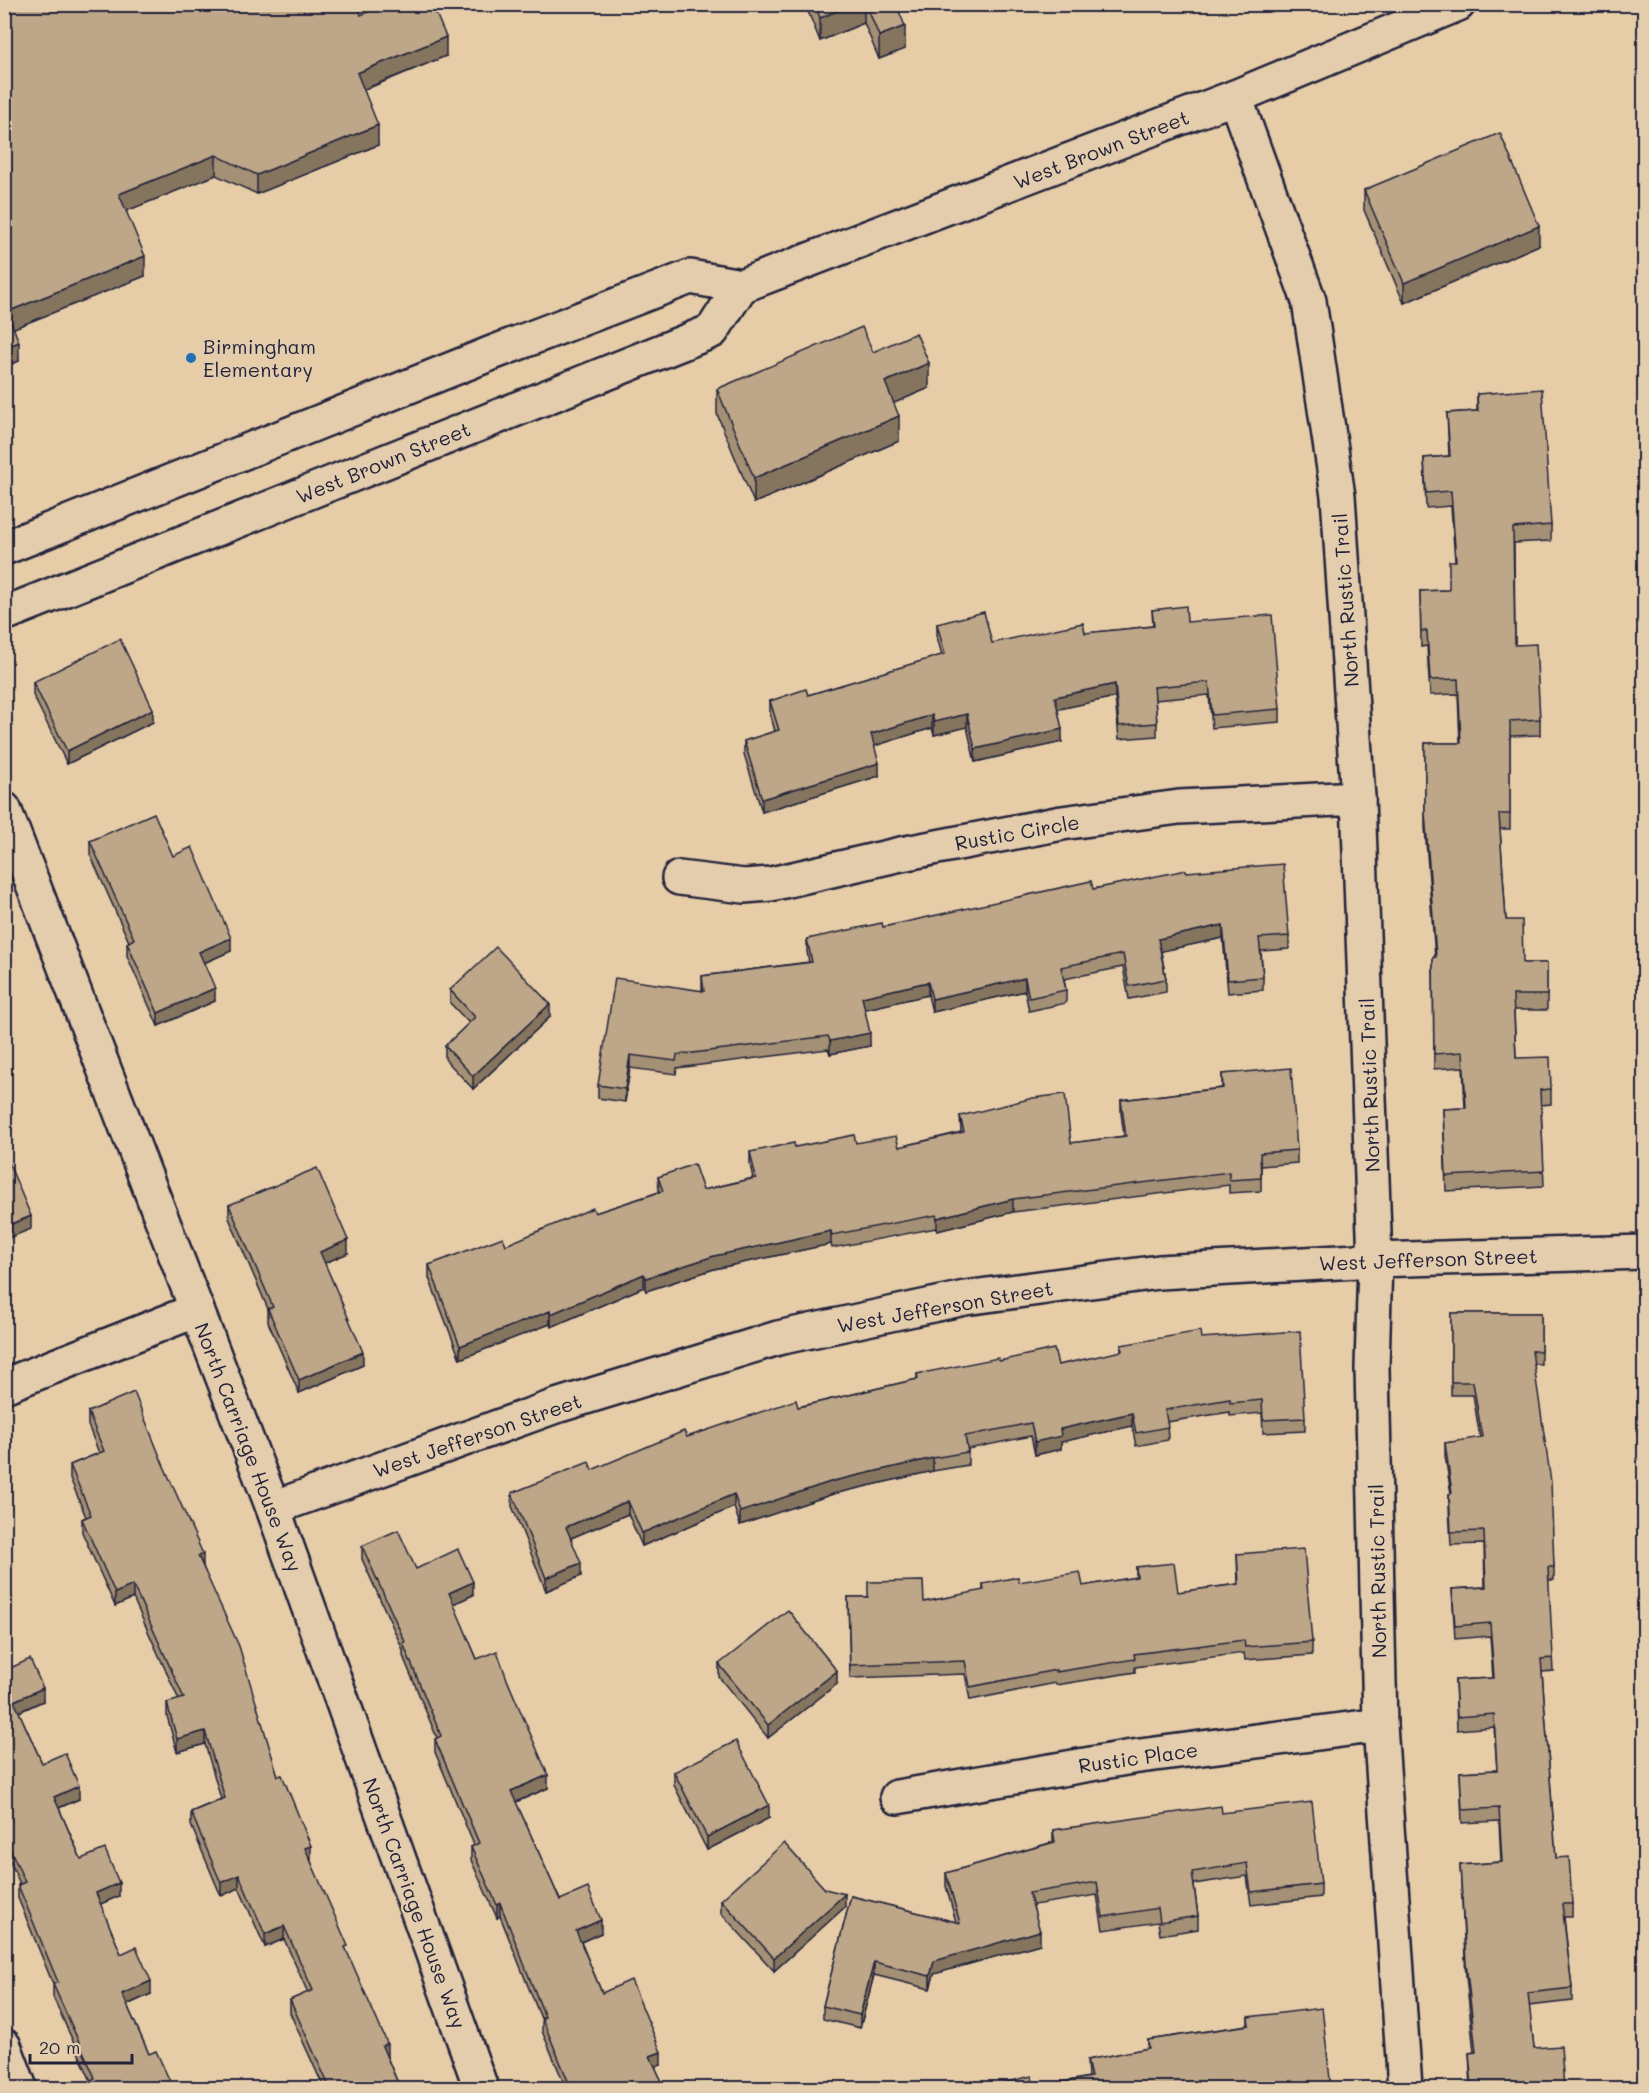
<svg xmlns="http://www.w3.org/2000/svg" width="1649" height="2093" font-family="Mali,sans-serif">
<style>
.lines{fill:none;stroke-linecap:round;stroke-linejoin:round}
.street-casing{stroke:#22223b;stroke-width:38}
.secondary-casing{stroke:#22223b;stroke-width:38}
.street{stroke:#e4cdad;stroke-width:33}
.secondary{stroke:#e4cdad;stroke-width:33}
.wall{fill:#a39075;stroke:#22223b;stroke-width:1.5}
.shaded-wall{fill:#85755f;stroke:#22223b;stroke-width:1.5}
.building{fill:#bea788;stroke:#22223b;stroke-width:1.5}
.poi-dot{fill:#1f6fb2;stroke:#e4cdad;stroke-width:2}
.labels{text-anchor:middle;dominant-baseline:central;stroke-width:5;stroke-linejoin:round;paint-order:stroke}
.street-label{font-size:20px;fill:#22223b;stroke:#e4cdad}
.poi-label{font-size:20px;fill:#22223b;stroke:#e4cdad;text-anchor:start}
</style>
<rect width="100%" height="100%" fill="#e6cda8"/>
<filter id="ink" filterUnits="userSpaceOnUse"><feTurbulence type="fractalNoise" baseFrequency=".0167" numOctaves="2"/><feDisplacementMap in="SourceGraphic" scale="12" xChannelSelector="R" yChannelSelector="G"/><feConvolveMatrix kernelMatrix="1 2 1 2 8 2 1 2 1" color-interpolation-filters="sRGB"/></filter>
<g filter="url(#ink)">
<g class="lines">
<defs>
<g id="street">
<polyline points="1235,97 1309,301 1338,496 1358,798 1375,1260 1372,1368 1380,1725 1405,2088"/>
<polyline points="4,809 273,1508 481,2088"/>
<polyline points="679,878 744,886 771,884 901,854 1062,823 1179,807 1358,798"/>
<polyline points="4,1386 197,1310"/>
<polyline points="273,1508 553,1407 778,1338 965,1298 1159,1272 1375,1260 1644,1252"/>
<polyline points="897,1797 1132,1757 1380,1725"/>
<polyline points="4,2046 20,2088"/>
</g>
<g id="secondary">
<polyline points="4,548 492,353 690,277 741,286 1235,97 1458,4"/>
<polyline points="4,614 712,331 741,286"/>
</g>
</defs>
<use href="#street" class="street-casing"/>
<use href="#secondary" class="secondary-casing"/>
<use href="#street" class="street"/>
<use href="#secondary" class="secondary"/>
</g>
<g class="wall">
<polygon points="4,4 361,15 446,56 364,90 378,145 257,194 216,175 126,211 145,276 14,328 19,361 4,367"/>
<polygon points="805,4 910,4 898,10 905,49 879,59 864,23 820,41"/>
<polygon points="1364,190 1539,245 1404,303 1364,210"/>
<polygon points="873,352 929,388 893,403 899,441 754,503 717,414 717,389"/>
<polygon points="1477,394 1551,525 1551,541 1514,543 1515,645 1540,719 1540,735 1510,736 1510,829 1500,829 1506,920 1523,963 1547,963 1547,1010 1514,1010 1516,1058 1551,1089 1551,1104 1541,1105 1544,1186 1446,1191 1443,1109 1465,1108 1463,1067 1434,1069 1433,957 1435,957 1425,828 1425,743 1460,743 1458,694 1430,695 1427,646 1421,647 1420,591 1449,590 1455,561 1451,506 1426,508 1424,458 1449,456 1447,413 1477,411"/>
<polygon points="1152,610 1187,622 1280,709 1280,722 1212,728 1209,695 1155,700 1157,723 1157,736 1119,739 1115,697 1058,709 1062,742 975,762 967,727 934,735 932,728 874,746 879,776 762,812 744,754 744,741 775,731 770,714 770,701 808,695 942,655 937,637 937,624 992,643 1153,626"/>
<polygon points="33,682 153,722 67,764 33,695"/>
<polygon points="90,841 173,856 231,951 204,963 215,1001 158,1026 127,956 127,943 129,942 90,854"/>
<polygon points="1187,872 1289,936 1289,949 1261,951 1263,977 1263,990 1228,993 1223,938 1161,951 1166,979 1166,992 1129,999 1123,967 1064,979 1066,990 1066,1003 1029,1011 1025,991 932,1012 928,995 865,1009 870,1046 830,1054 828,1049 677,1068 676,1074 630,1068 625,1102 598,1098 598,1085 702,990 702,976 809,962 807,952 807,939 883,927"/>
<polygon points="450,990 550,1017 473,1089 445,1059 445,1046 469,1023 450,1003"/>
<polygon points="1222,1074 1297,1150 1297,1163 1261,1166 1261,1191 1229,1193 1229,1185 1013,1212 937,1231 936,1228 832,1248 831,1244 714,1269 646,1291 644,1287 551,1327 550,1324 460,1359 429,1278 429,1265 506,1245 595,1213 659,1192 658,1177 703,1190 753,1178 750,1165 750,1152 795,1147 856,1143 899,1147 961,1132 960,1116 1071,1143 1124,1136 1121,1113 1121,1100 1222,1088"/>
<polygon points="229,1205 348,1253 324,1263 363,1365 299,1393 268,1322 268,1309 229,1218"/>
<polygon points="1451,1313 1541,1313 1541,1364 1534,1364 1554,1567 1554,1580 1548,1580 1553,1671 1542,1672 1556,1858 1572,1904 1572,1917 1564,1917 1572,1988 1572,2001 1529,2006 1534,2048 1564,2088 1471,2088 1469,2053 1474,2052 1466,1976 1460,1865 1501,1862 1499,1821 1462,1823 1460,1772 1497,1770 1494,1727 1457,1730 1455,1680 1493,1678 1490,1636 1455,1639 1452,1589 1485,1587 1484,1544 1451,1545 1449,1507 1449,1494 1451,1494 1445,1456 1445,1443 1480,1438 1473,1395 1451,1395"/>
<polygon points="1201,1338 1305,1418 1305,1431 1263,1433 1262,1413 1230,1416 1230,1412 1167,1422 1168,1440 1136,1446 1132,1426 1061,1442 1061,1449 1035,1455 1031,1436 968,1449 968,1465 933,1471 833,1494 740,1525 734,1507 642,1546 628,1514 571,1538 581,1576 546,1591 512,1506 512,1493 592,1470 687,1437 798,1407 917,1379 917,1374 999,1361 1058,1365 1121,1352 1121,1345"/>
<polygon points="88,1412 203,1566 278,1776 311,1859 310,1859 348,1955 387,2057 400,2088 324,2088 290,2013 290,2000 308,1993 284,1939 265,1947 239,1888 221,1896 191,1825 191,1812 221,1799 205,1744 177,1752 167,1716 167,1703 179,1700 133,1598 115,1606 82,1532 82,1519 86,1517 70,1478 70,1465 99,1453 88,1425"/>
<polygon points="362,1546 416,1569 473,1595 453,1604 477,1659 508,1682 548,1788 516,1802 560,1900 601,1933 581,1942 602,1993 661,2065 655,2067 665,2088 566,2088 542,2031 542,2021 500,1916 497,1918 471,1860 471,1847 474,1845 435,1752 435,1739 437,1738 403,1656 403,1650 362,1559"/>
<polygon points="1237,1554 1312,1642 1312,1655 1245,1660 1244,1653 1135,1667 1135,1672 1056,1685 1056,1683 970,1700 965,1674 850,1678 848,1597 868,1597 924,1602 983,1591 983,1584 1019,1582 1083,1586 1136,1577 1136,1567 1178,1592 1238,1584"/>
<polygon points="719,1664 837,1684 768,1738 719,1677"/>
<polygon points="4,1667 6,1670 43,1701 19,1712 42,1763 79,1799 59,1808 81,1859 119,1896 100,1904 121,1954 151,1994 127,2005 149,2054 173,2088 91,2088 91,2081 53,1997 53,1984 18,1898 18,1885 20,1884 4,1848"/>
<polygon points="674,1772 769,1818 707,1850 674,1785"/>
<polygon points="1222,1813 1321,1884 1321,1897 1251,1905 1247,1876 1194,1884 1198,1916 1198,1929 1160,1935 1158,1922 1103,1930 1097,1895 1033,1905 1040,1944 934,1974 930,1989 874,1975 860,2028 823,2019 823,2006 851,1896 956,1922 946,1886 946,1873 1053,1842 1053,1830"/>
<polygon points="721,1900 845,1907 774,1971 721,1913"/>
<polygon points="1248,2017 1331,2088 1034,2088 1088,2077 1087,2060 1148,2048 1148,2040 1248,2025"/>
</g>
<g class="shaded-wall">
<polygon points="853,4 864,4 864,23 820,41 820,18"/>
<polygon points="889,4 910,4 889,13"/>
<polygon points="905,26 905,49 879,59 879,36"/>
<polygon points="446,37 446,56 357,92 357,73"/>
<polygon points="378,125 378,145 257,194 257,175"/>
<polygon points="216,155 216,175 119,214 119,194"/>
<polygon points="1539,226 1539,245 1404,303 1404,283"/>
<polygon points="145,256 145,276 7,331 7,312"/>
<polygon points="19,342 19,361 4,367 4,348"/>
<polygon points="929,363 929,388 885,407 885,382"/>
<polygon points="899,416 899,441 754,503 754,478"/>
<polygon points="1115,684 1115,697 1055,710 1055,697"/>
<polygon points="153,709 153,722 67,764 67,751"/>
<polygon points="967,714 967,727 934,735 934,722"/>
<polygon points="932,715 932,728 871,747 871,734"/>
<polygon points="1062,729 1062,742 975,762 975,749"/>
<polygon points="879,763 879,776 762,812 762,799"/>
<polygon points="1223,925 1223,938 1158,952 1158,939"/>
<polygon points="231,938 231,951 199,965 199,952"/>
<polygon points="1025,978 1025,991 932,1012 932,999"/>
<polygon points="928,982 928,995 862,1010 862,997"/>
<polygon points="215,988 215,1001 158,1026 158,1013"/>
<polygon points="550,1004 550,1017 473,1089 473,1076"/>
<polygon points="870,1033 870,1046 830,1054 830,1041"/>
<polygon points="630,1055 630,1068 625,1102 625,1089"/>
<polygon points="1013,1199 1013,1212 937,1231 937,1218"/>
<polygon points="31,1216 31,1229 4,1240 4,1227"/>
<polygon points="831,1231 831,1244 714,1269 646,1291 646,1278 714,1256"/>
<polygon points="348,1240 348,1253 320,1265 320,1252"/>
<polygon points="644,1274 644,1287 551,1327 551,1314"/>
<polygon points="550,1311 550,1324 460,1359 460,1346"/>
<polygon points="363,1352 363,1365 299,1393 299,1380"/>
<polygon points="1132,1413 1132,1426 1061,1442 1061,1449 1035,1455 1035,1442 1060,1429"/>
<polygon points="933,1458 933,1471 833,1494 740,1525 740,1512 833,1481"/>
<polygon points="734,1494 734,1507 642,1546 642,1533"/>
<polygon points="628,1501 628,1514 566,1540 566,1527"/>
<polygon points="203,1554 203,1567 198,1556"/>
<polygon points="581,1563 581,1576 546,1591 546,1578"/>
<polygon points="473,1582 473,1595 449,1606 449,1593"/>
<polygon points="133,1585 133,1598 115,1606 115,1593"/>
<polygon points="9,1595 9,1608 4,1610 4,1597"/>
<polygon points="837,1671 837,1684 768,1738 768,1725"/>
<polygon points="43,1688 43,1701 14,1714 14,1701"/>
<polygon points="205,1731 205,1744 177,1752 177,1739"/>
<polygon points="548,1775 548,1788 511,1804 511,1791"/>
<polygon points="79,1786 79,1799 54,1810 54,1797"/>
<polygon points="769,1805 769,1818 707,1850 707,1837"/>
<polygon points="311,1846 311,1859 305,1861 305,1848"/>
<polygon points="239,1875 239,1888 221,1896 221,1883"/>
<polygon points="119,1883 119,1896 96,1906 96,1893"/>
<polygon points="845,1894 845,1907 774,1971 774,1958"/>
<polygon points="500,1903 500,1916 497,1918 497,1905"/>
<polygon points="601,1920 601,1933 576,1944 576,1931"/>
<polygon points="284,1926 284,1939 265,1947 265,1934"/>
<polygon points="1040,1931 1040,1944 934,1974 930,1989 930,1976 934,1961"/>
<polygon points="874,1962 874,1975 860,2028 860,2015"/>
<polygon points="151,1981 151,1994 122,2007 122,1994"/>
<polygon points="387,2043 387,2056 382,2059 382,2046"/>
<polygon points="661,2052 661,2065 650,2069 650,2056"/>
</g>
<g class="building">
<polygon points="4,4 357,4 361,15 386,4 432,4 446,37 357,73 378,125 257,175 216,155 119,194 145,256 7,312 19,342 4,348"/>
<polygon points="815,4 853,4 820,18"/>
<polygon points="866,4 896,4 905,26 879,36"/>
<polygon points="1500,133 1539,226 1404,283 1364,190"/>
<polygon points="862,327 873,352 916,333 929,363 885,382 899,416 754,478 717,389"/>
<polygon points="1542,389 1551,525 1513,528 1515,645 1536,644 1540,719 1510,721 1510,814 1499,814 1506,920 1522,920 1523,963 1547,963 1547,995 1513,995 1516,1058 1550,1057 1551,1089 1540,1090 1544,1171 1446,1176 1443,1109 1466,1108 1463,1052 1434,1054 1433,957 1436,957 1425,813 1425,743 1461,743 1458,679 1430,680 1427,631 1421,631 1420,591 1449,590 1449,561 1456,561 1451,491 1426,493 1424,458 1450,456 1447,413 1478,411 1477,394"/>
<polygon points="1186,606 1187,622 1272,615 1280,709 1212,715 1209,682 1154,687 1157,723 1119,726 1115,684 1055,697 1062,729 975,749 967,714 934,722 932,715 871,734 879,763 762,799 744,741 779,730 770,701 806,689 808,695 945,654 937,624 984,612 992,643 1083,623 1085,633 1154,626 1152,610"/>
<polygon points="120,639 153,709 67,751 33,682"/>
<polygon points="154,813 173,856 192,847 231,938 199,952 215,988 158,1013 127,943 134,939 90,841"/>
<polygon points="1283,864 1289,936 1259,938 1263,977 1228,980 1223,925 1158,939 1166,979 1129,986 1123,954 1061,967 1066,990 1029,998 1025,978 932,999 928,982 862,997 870,1033 830,1041 828,1036 677,1055 676,1061 630,1055 625,1089 598,1085 615,978 704,991 702,976 812,962 807,939 882,923 883,927 1091,881 1093,889 1186,870 1187,872"/>
<polygon points="496,947 550,1004 473,1076 445,1046 475,1017 450,990"/>
<polygon points="1291,1068 1297,1150 1260,1153 1261,1178 1229,1180 1229,1172 1013,1199 937,1218 936,1215 832,1235 831,1231 714,1256 646,1278 644,1274 551,1314 550,1311 460,1346 429,1265 503,1237 506,1245 593,1208 595,1213 663,1191 658,1177 694,1164 703,1190 756,1178 750,1152 794,1143 795,1147 854,1135 856,1143 896,1136 899,1147 964,1132 960,1116 1033,1098 1065,1094 1071,1143 1126,1136 1121,1100 1223,1088 1222,1074"/>
<polygon points="7,1159 31,1216 4,1227 4,1160"/>
<polygon points="317,1168 348,1240 320,1252 363,1352 299,1380 268,1309 273,1307 229,1205"/>
<polygon points="1451,1313 1541,1313 1541,1351 1532,1351 1551,1482 1554,1567 1548,1567 1553,1658 1541,1659 1556,1858 1569,1857 1572,1904 1562,1904 1572,1988 1528,1993 1534,2048 1561,2046 1564,2088 1472,2088 1469,2053 1476,2052 1466,1963 1460,1865 1502,1862 1499,1808 1462,1810 1460,1772 1497,1770 1494,1714 1457,1717 1455,1680 1494,1678 1490,1623 1455,1626 1452,1589 1486,1587 1484,1531 1451,1532 1449,1494 1452,1493 1445,1443 1482,1437 1473,1382 1451,1382"/>
<polygon points="1200,1331 1201,1338 1300,1331 1305,1418 1263,1420 1262,1400 1230,1403 1230,1399 1165,1410 1168,1427 1136,1433 1132,1413 1060,1429 1061,1436 1035,1442 1031,1423 965,1436 968,1452 933,1458 833,1481 740,1512 734,1494 642,1533 628,1501 566,1527 581,1563 546,1578 512,1493 589,1462 592,1470 684,1431 687,1437 796,1400 798,1407 918,1379 917,1374 998,1358 999,1361 1054,1349 1058,1365 1122,1351 1121,1345"/>
<polygon points="134,1392 163,1464 203,1554 198,1556 239,1646 278,1776 282,1775 311,1846 305,1848 348,1946 345,1947 387,2043 382,2046 400,2088 330,2088 290,2000 313,1990 284,1926 265,1934 239,1875 221,1883 191,1812 225,1798 205,1731 177,1739 167,1703 184,1698 133,1585 115,1593 82,1519 91,1515 70,1465 104,1451 88,1412"/>
<polygon points="398,1530 416,1569 458,1549 473,1582 449,1593 477,1659 497,1651 508,1682 548,1775 511,1791 560,1900 588,1888 601,1920 576,1931 602,1993 631,1980 661,2052 650,2056 665,2088 571,2088 542,2018 545,2017 500,1903 497,1905 471,1847 479,1843 435,1739 441,1736 403,1643 405,1642 362,1546"/>
<polygon points="1304,1549 1312,1642 1245,1647 1244,1640 1134,1654 1135,1659 1056,1672 1056,1670 970,1687 965,1661 850,1665 848,1597 868,1597 868,1582 923,1581 924,1602 984,1590 983,1584 1018,1577 1019,1582 1080,1572 1083,1586 1137,1577 1136,1567 1174,1563 1178,1592 1239,1584 1237,1554"/>
<polygon points="4,1583 9,1595 4,1597"/>
<polygon points="788,1610 837,1671 768,1725 719,1664"/>
<polygon points="30,1659 43,1688 14,1701 42,1763 65,1753 79,1786 54,1797 81,1859 105,1849 119,1883 96,1893 121,1954 136,1947 151,1981 122,1994 149,2054 156,2051 173,2088 95,2088 91,2080 95,2078 53,1984 58,1982 18,1885 25,1882 4,1835 4,1667 6,1670"/>
<polygon points="736,1741 769,1805 707,1837 674,1772"/>
<polygon points="1312,1802 1321,1884 1251,1892 1247,1863 1192,1872 1198,1916 1160,1922 1158,1908 1103,1917 1097,1882 1029,1893 1040,1931 934,1961 930,1976 874,1962 860,2015 823,2006 851,1896 960,1923 946,1873 1055,1842 1053,1830 1221,1806 1222,1813"/>
<polygon points="784,1843 825,1889 845,1894 774,1958 721,1900"/>
<polygon points="1322,2008 1331,2088 982,2088 1032,2076 1034,2088 1091,2077 1087,2060 1149,2048 1148,2040 1249,2025 1248,2017"/>
</g>
</g>
<circle class="poi-dot" cx="191" cy="358" r="6"/>
<g class="labels">
<g class="street-label">
<text transform="translate(1101 149) rotate(-21)">West Brown Street</text>
<text transform="translate(383 462) rotate(-22)">West Brown Street</text>
<text transform="translate(1345 600) rotate(-94)">North Rustic Trail</text>
<text transform="translate(1017 832) rotate(-10)">Rustic Circle</text>
<text transform="translate(1369 1085) rotate(-92)">North Rustic Trail</text>
<text transform="translate(1428 1259) rotate(-2)">West Jefferson Street</text>
<text transform="translate(945 1306) rotate(-10)">West Jefferson Street</text>
<text transform="translate(477 1435) rotate(-19)">West Jefferson Street</text>
<text transform="translate(249 1447) rotate(69)">North Carriage House Way</text>
<text transform="translate(1377 1571) rotate(-91)">North Rustic Trail</text>
<text transform="translate(1138 1757) rotate(-8)">Rustic Place</text>
<text transform="translate(415 1903) rotate(70)">North Carriage House Way</text>
</g>
<g class="poi-label">
<text x="203" y="346">Birmingham<tspan x="203" dy="23">Elementary</tspan></text>
</g>
</g>
<rect width="1649" height="2093" fill="none" stroke="#e4cdad" stroke-width="24"/>
<rect x="12" y="12" width="1625" height="2069" fill="none" stroke="#22223b" stroke-width="2" filter="url(#ink)"/>
<path d="M30 2054v9h102v-9" fill="none" stroke="#22223b" stroke-width="3"/>
<text x="39" y="2054" font-size="18" fill="#22223b" stroke="#e4cdad" stroke-width="4.5" paint-order="stroke">20 m</text>
</svg>
